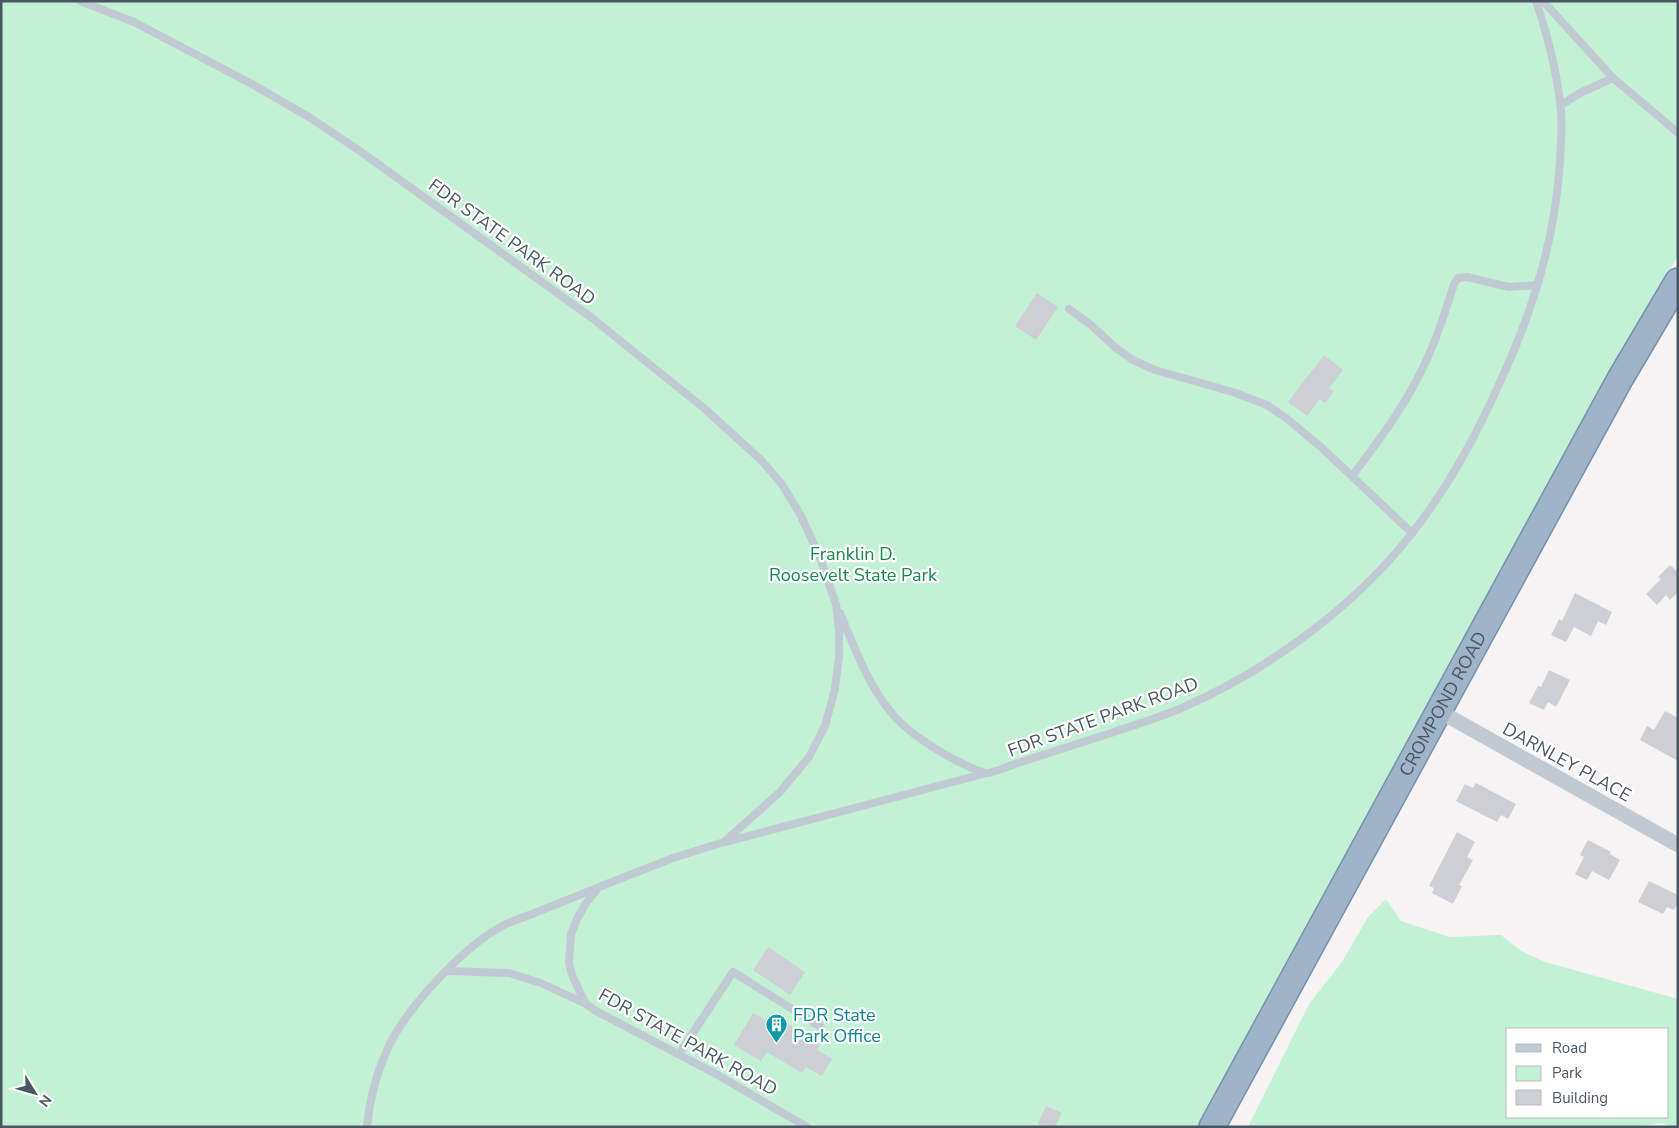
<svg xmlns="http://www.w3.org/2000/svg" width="1679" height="1128" font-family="'Nunito Sans',sans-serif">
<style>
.green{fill:#c3f1d5;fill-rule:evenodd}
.building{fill:#cdcfd5}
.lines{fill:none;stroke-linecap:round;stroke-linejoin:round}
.trunk-casing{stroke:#7690ad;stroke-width:28}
.service{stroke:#c1cad2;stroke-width:8}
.minor{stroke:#c1cad2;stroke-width:15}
.trunk{stroke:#9fb4c9;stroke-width:25}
.labels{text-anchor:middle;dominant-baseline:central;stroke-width:4.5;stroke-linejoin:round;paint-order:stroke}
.street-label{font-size:18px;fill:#4a5661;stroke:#fff}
.park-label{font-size:18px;fill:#17864f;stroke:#fff}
.culture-label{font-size:18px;fill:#0d838f;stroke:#fff;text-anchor:start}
</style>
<rect width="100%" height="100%" fill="#f5f3f3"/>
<g class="green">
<polygon points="1,1 1678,1 1678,255 1197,1127 1,1127"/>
<path d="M 1386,899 L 1401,921 L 1450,937 L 1501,935 L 1521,951 L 1545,962 L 1678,999 L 1678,1127 L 1670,1127 L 1662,1123 L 1636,1127 L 1248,1127 L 1309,1004 L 1342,962 L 1368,917 ZM 1508,1029 L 1668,1029 L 1668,1117 L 1508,1117 Z"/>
</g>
<g class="building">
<polygon points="1037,293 1058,307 1036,340 1015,326"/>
<polygon points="1324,355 1343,370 1329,388 1334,391 1325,403 1320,399 1307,416 1288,402"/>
<polygon points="1670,565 1678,572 1678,592 1670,600 1666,595 1657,605 1646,594 1661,579 1658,577"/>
<polygon points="1575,593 1612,612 1606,625 1598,621 1591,636 1574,627 1566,642 1551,635 1559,619 1562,621"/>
<polygon points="1549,670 1570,680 1556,707 1548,702 1544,710 1529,703 1538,686 1541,687"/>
<polygon points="1665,711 1678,718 1678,761 1640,740 1647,726 1654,730"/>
<polygon points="1476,783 1516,804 1508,819 1501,815 1497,822 1456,801 1465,784 1473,788"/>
<polygon points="1457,832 1475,842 1467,857 1473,860 1459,885 1462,886 1453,904 1432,893 1434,888 1429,886"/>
<polygon points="1588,840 1611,852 1610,854 1620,860 1609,880 1592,871 1587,880 1575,874 1584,857 1580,855"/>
<polygon points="1649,881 1678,895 1678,903 1674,910 1667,907 1663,914 1638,902"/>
<polygon points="768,947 805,972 790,995 753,970"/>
<polygon points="753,1013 779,1028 783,1021 821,1043 817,1050 832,1059 822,1076 806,1067 802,1073 767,1052 761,1061 734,1045"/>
<polygon points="1046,1106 1062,1113 1055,1127 1045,1127 1038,1124"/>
</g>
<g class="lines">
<defs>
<g id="trunk">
<path id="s1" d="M 1212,1127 L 1620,379 L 1678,281"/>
</g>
</defs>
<use href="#trunk" class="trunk-casing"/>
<g class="service">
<polyline points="80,1 134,22 250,83 309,117 357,149 592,318 705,409 761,460 781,483 800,514 819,555 836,604 839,631 839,656 835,689 825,726 809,757 780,792 724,842 673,858 599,887 586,903 577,919 571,935 569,963 572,975 579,990 586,1004 596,1011 716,1074 807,1127"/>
<polyline points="1543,1 1613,78 1678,133"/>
<polyline points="1561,105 1580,93 1613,78"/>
<polyline points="1069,309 1091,325 1116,348 1133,360 1155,370 1233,392 1267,405 1286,418 1322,448 1412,533"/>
<path d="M 1352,476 C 1382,437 1412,396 1431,350 C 1440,329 1447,306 1454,284 L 1458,278 L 1467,277 L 1509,287 L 1537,285"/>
<path d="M 840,613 C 854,646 867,683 890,711 C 905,730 926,743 946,755 C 953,759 980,773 987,773 C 994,773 1011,765 1018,763 C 1049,753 1080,743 1111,733 C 1135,725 1161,717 1184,707 C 1274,667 1364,600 1422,520 C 1460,469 1487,413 1512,355 C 1538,294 1556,228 1560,161 C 1561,142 1563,121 1560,102 C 1556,68 1547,34 1536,1"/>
<polyline points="726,842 987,773"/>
<polyline points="446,971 509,973 541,983 586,1004"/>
<polyline points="679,1054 733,972 821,1027"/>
<path d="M 367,1127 C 370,1096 379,1064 394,1036 C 415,1000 465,946 502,926 C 513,920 526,917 537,912 C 557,904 577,896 597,888"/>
</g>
<polyline class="minor" points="1439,711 1678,845"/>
<use href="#trunk" class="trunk"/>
</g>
<defs>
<symbol id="building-pin" viewBox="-11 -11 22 30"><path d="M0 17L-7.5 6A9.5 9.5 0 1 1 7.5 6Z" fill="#0f9aa8" stroke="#fff"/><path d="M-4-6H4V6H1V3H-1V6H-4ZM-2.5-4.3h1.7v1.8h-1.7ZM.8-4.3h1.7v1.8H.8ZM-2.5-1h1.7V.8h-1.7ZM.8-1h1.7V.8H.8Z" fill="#fff"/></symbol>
</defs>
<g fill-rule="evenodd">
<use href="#building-pin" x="764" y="1012" width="25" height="34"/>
</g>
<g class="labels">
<g class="street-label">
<text transform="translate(512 242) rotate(36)">FDR STATE PARK ROAD</text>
<text stroke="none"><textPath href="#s1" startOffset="482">CROMPOND ROAD</textPath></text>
<text transform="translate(1103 717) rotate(-20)">FDR STATE PARK ROAD</text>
<text transform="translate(1567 762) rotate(29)">DARNLEY PLACE</text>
<text transform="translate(688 1042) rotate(29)">FDR STATE PARK ROAD</text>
</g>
<g class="park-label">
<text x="853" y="554">Franklin D.<tspan x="853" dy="21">Roosevelt State Park</tspan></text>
</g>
<g class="culture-label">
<text x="793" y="1015">FDR State<tspan x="793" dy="21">Park Office</tspan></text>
</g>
</g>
<rect width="1679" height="1128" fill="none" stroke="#4a5661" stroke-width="5"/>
<rect x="1506" y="1028" width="162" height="90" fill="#ffffff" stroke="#b7bbc0"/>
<rect x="1516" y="1044" width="25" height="8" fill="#c1cad2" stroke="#b7bbc0"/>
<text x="1552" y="1053" font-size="15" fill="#4a5661">Road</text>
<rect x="1516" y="1066" width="25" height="15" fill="#c3f1d5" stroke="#b7bbc0"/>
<text x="1552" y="1078" font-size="15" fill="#4a5661">Park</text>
<rect x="1516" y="1090" width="25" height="15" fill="#cdcfd5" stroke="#b7bbc0"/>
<text x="1552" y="1103" font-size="15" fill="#4a5661">Building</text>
<g transform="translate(35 1093) rotate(127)" stroke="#ffffff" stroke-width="4" paint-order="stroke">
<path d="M0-4L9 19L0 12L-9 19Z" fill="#4a5661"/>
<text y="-8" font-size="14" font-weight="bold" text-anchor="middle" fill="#4a5661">N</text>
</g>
</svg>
